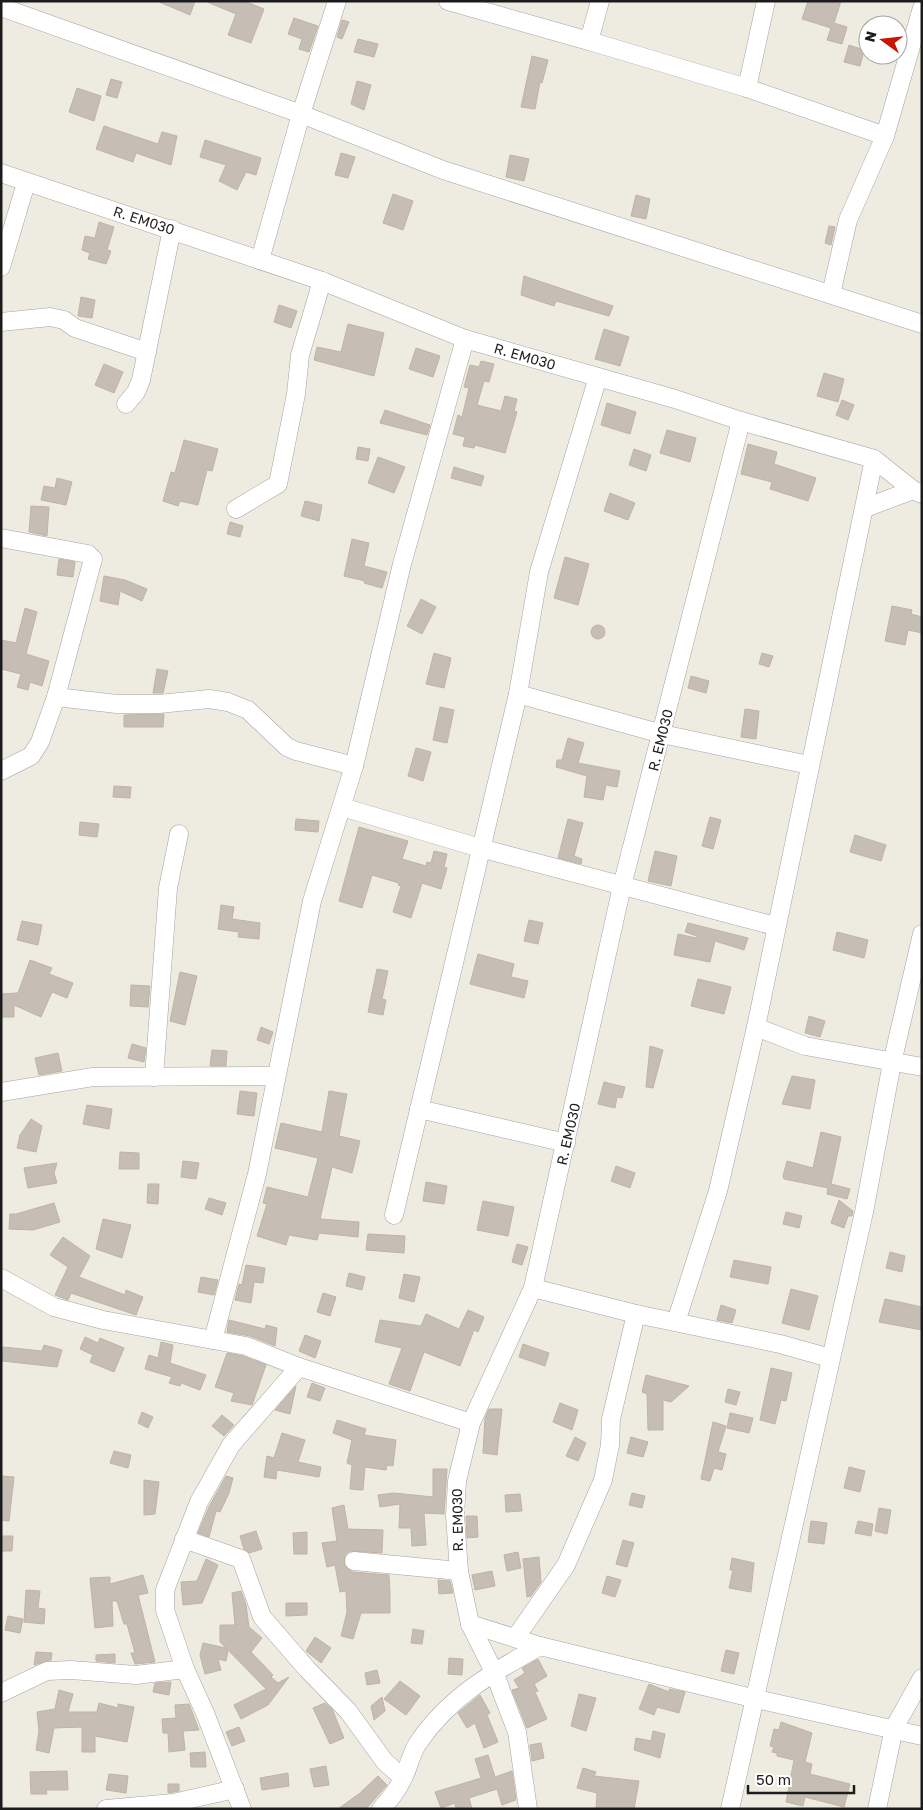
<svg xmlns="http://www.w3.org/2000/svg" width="923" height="1810" font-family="'Golos Text',sans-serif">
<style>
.building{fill:#c6beb4;stroke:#c1b3a2}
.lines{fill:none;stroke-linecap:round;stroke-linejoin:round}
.minor-casing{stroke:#a3a3a3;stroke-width:19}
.minor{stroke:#fff;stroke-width:18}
.labels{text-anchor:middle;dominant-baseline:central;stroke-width:4;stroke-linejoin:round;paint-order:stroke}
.street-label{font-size:14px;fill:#1c1c1c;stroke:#fff}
</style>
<rect width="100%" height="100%" fill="#eeebe1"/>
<g class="building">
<polygon points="157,1 195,1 190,15"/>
<polygon points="205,1 244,1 264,9 251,43 228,35 236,14"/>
<polygon points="808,1 841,1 834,23 847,27 842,44 827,40 831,28 802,19"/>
<polygon points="294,18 318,26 309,52 299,49 302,39 288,34"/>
<polygon points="342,20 349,22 342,39 337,37"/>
<polygon points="358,39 378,44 374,57 354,52"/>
<polygon points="849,45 864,50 860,66 844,62"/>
<polygon points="532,56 548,60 542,83 540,82 535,109 521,107"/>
<polygon points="111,79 122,82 117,98 106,95"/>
<polygon points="357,81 371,85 364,110 351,104"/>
<polygon points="77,88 101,96 94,121 69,112"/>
<polygon points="104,126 158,144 162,132 177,136 171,165 136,153 133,162 96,149"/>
<polygon points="205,140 261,158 256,175 246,172 237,190 219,181 226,165 200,157"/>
<polygon points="341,153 355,157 348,178 335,175"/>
<polygon points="510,155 529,159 524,181 506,177"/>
<polygon points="393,194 413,201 403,230 383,223"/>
<polygon points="636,195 650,199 646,219 631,216"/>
<polygon points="99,222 114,227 107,250 111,251 106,264 88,259 90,253 82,250 85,236 95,238"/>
<polygon points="829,226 835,227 831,245 825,243"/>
<polygon points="524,276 613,306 609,316 556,301 554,306 521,295"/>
<polygon points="81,297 95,300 92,318 78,316"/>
<polygon points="279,305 297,311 291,328 274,322"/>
<polygon points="348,324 384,333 374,376 314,360 317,347 341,352"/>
<polygon points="604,329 629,337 620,366 595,359"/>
<polygon points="416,348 440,356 433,377 409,369"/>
<polygon points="481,361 494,364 489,382 484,381 477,405 501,411 505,396 517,399 514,411 517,412 505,453 475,445 474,448 463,446 465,437 453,434 458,415 462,417 469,388 464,387 470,365 479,367"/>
<polygon points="104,364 123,372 114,393 95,385"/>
<polygon points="824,373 844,379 838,402 817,396"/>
<polygon points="842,400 854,405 848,420 836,415"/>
<polygon points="607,403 636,412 630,434 601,425"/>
<polygon points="385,410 430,425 427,435 380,423"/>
<polygon points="667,430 696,438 690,462 660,453"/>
<polygon points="184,440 218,449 212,471 207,470 198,505 180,501 178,506 163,501 171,472 175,473"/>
<polygon points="748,444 777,452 774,464 816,478 808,501 770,489 772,482 741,474"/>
<polygon points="358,447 370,449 368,461 356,459"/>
<polygon points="634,449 651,455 646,471 629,465"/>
<polygon points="378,457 405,467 394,493 368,483"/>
<polygon points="454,467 484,476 481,486 451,478"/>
<polygon points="57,478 72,482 66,505 41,500 44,486 55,488"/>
<polygon points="610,493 635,503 628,520 604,511"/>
<polygon points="305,501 322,505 319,521 301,516"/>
<polygon points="31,506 49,507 47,536 29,532"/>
<polygon points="230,522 243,526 240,537 227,534"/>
<polygon points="352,539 369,543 364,566 387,572 382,588 364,583 365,581 344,576"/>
<polygon points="565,557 589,564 578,605 554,598"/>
<polygon points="59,559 75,562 73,577 57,575"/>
<polygon points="104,576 125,580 147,589 142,601 120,591 118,605 100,601"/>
<polygon points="421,599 436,607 422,634 407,626"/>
<polygon points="892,606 912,610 911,614 922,617 922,633 908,630 905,645 885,641"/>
<polygon points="25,608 37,612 26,654 49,661 42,686 30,682 28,690 17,687 21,674 1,669 1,640 16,643"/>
<circle cx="598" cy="632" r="7"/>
<polygon points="434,653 451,658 444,688 426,684"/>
<polygon points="762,653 773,656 769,667 759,664"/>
<polygon points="157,669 168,671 163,693 153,693"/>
<polygon points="691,676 709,681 706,693 688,688"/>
<polygon points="440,707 454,710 447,743 433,740"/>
<polygon points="745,709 759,711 756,739 741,737"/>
<polygon points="164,714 163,727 124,727 124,715"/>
<polygon points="568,738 584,743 578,763 620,771 617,787 606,785 603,800 584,797 587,776 556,767 557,760 562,760"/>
<polygon points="416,748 431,752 423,781 408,776"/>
<polygon points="114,786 131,787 130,798 113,797"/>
<polygon points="710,817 721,820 713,849 702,846"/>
<polygon points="296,819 319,821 318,832 295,830"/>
<polygon points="568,819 583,823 574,856 582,859 581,864 558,858"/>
<polygon points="80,822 99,824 97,837 79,835"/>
<polygon points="359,827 408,841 402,859 426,866 427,862 431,863 434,851 447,854 444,867 447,868 441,889 422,883 411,918 393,912 401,886 398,885 399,883 372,875 362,908 339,901"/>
<polygon points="855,835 886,845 881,861 850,852"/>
<polygon points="655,851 677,856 671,886 648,881"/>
<polygon points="221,905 234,907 232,919 260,923 259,939 238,937 239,932 218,929"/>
<polygon points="529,920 543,923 538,944 524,941"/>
<polygon points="22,921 42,925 38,945 17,940"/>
<polygon points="688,923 748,938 744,950 715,941 710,962 674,955 678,934 696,938 697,936 685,932"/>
<polygon points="837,932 868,940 864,958 833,950"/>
<polygon points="478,954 514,964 511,977 528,981 524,998 470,984"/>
<polygon points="30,960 52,968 49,974 73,983 67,998 52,992 41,1017 14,1005 14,1017 1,1017 1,994 18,993"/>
<polygon points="377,969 388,971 382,999 386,1000 383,1015 368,1012"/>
<polygon points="180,972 197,976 185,1025 170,1021"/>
<polygon points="698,979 731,987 724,1014 691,1006"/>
<polygon points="131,985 150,986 148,1007 130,1006"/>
<polygon points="809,1016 825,1021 820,1037 805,1033"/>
<polygon points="261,1027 273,1032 269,1044 257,1040"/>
<polygon points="132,1044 146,1048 144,1062 128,1058"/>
<polygon points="650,1046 663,1050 653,1088 646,1087"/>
<polygon points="212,1050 227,1051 226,1066 210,1066"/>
<polygon points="58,1053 62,1071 39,1075 35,1058"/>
<polygon points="792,1076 815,1080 810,1109 782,1104"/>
<polygon points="604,1082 625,1087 622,1098 617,1097 615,1108 598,1104"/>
<polygon points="240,1091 257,1093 254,1116 237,1114"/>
<polygon points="329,1091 347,1094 339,1136 360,1141 352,1173 332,1167 320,1219 359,1222 358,1237 319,1233 317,1240 289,1235 286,1245 257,1236 267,1204 263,1203 267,1187 308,1197 318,1158 275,1148 281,1123 322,1132"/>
<polygon points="87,1105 112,1109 109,1129 83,1124"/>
<polygon points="31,1119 42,1126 36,1152 17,1148 20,1135"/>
<polygon points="821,1132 841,1137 831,1184 850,1189 847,1199 827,1194 828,1188 784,1179 783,1176 787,1161 813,1168"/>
<polygon points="120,1152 139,1153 139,1169 119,1169"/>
<polygon points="183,1161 199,1163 196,1179 181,1177"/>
<polygon points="57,1163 54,1173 57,1183 28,1188 24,1168"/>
<polygon points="616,1166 635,1173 630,1188 611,1181"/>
<polygon points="426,1182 447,1186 444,1204 423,1201"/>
<polygon points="148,1184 159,1184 158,1204 147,1203"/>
<polygon points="209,1198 226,1203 222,1215 205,1209"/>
<polygon points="839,1200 853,1211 852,1216 848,1216 844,1228 831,1223"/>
<polygon points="483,1201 514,1207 508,1236 477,1230"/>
<polygon points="54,1203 60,1222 33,1230 9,1229 10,1214 16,1214"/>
<polygon points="786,1212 802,1216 799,1228 783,1224"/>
<polygon points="103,1219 131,1225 122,1258 96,1249"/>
<polygon points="368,1234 405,1236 404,1253 366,1250"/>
<polygon points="63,1237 90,1256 79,1277 125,1295 126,1290 143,1297 136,1315 71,1293 68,1300 55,1295 68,1267 50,1255"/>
<polygon points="517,1244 528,1247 522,1265 512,1262"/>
<polygon points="890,1252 905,1256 902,1272 886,1268"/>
<polygon points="734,1260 771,1267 768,1284 730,1277"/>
<polygon points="246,1265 265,1268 263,1283 254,1282 251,1303 235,1300 239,1284 242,1285"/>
<polygon points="349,1273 365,1277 362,1290 346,1286"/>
<polygon points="404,1274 420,1277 414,1302 399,1298"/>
<polygon points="201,1277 218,1280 214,1295 198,1292"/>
<polygon points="791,1289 818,1296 809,1330 782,1323"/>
<polygon points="323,1293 336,1297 330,1316 317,1312"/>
<polygon points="885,1299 922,1307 922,1330 879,1322"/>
<polygon points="721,1305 736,1310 732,1323 717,1320"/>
<polygon points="468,1310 484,1317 478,1332 474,1330 460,1366 424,1352 410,1391 389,1384 402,1348 375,1342 380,1320 421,1326 426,1314 459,1329"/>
<polygon points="229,1320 265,1329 266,1325 277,1328 275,1346 250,1336 227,1332"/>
<polygon points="305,1335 321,1341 315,1358 299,1351"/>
<polygon points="85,1337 98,1343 100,1338 124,1348 114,1372 90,1362 93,1355 80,1349"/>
<polygon points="161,1342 173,1345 170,1363 206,1375 200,1390 181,1383 180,1386 169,1383 172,1377 145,1369 149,1355 158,1358"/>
<polygon points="523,1344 549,1353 545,1366 519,1357"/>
<polygon points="44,1345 62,1350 57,1367 2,1361 3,1347 42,1351"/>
<polygon points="227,1353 243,1356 266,1365 252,1405 231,1401 234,1393 215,1387"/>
<polygon points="771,1368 792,1373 786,1401 781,1400 775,1424 760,1420"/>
<polygon points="646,1375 689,1386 671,1402 663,1400 663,1430 648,1430 647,1394 642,1392"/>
<polygon points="312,1383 325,1388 320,1401 307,1397"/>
<polygon points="296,1386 290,1414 275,1410"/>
<polygon points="728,1389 740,1392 736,1405 725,1402"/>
<polygon points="560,1403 578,1410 572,1430 553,1422"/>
<polygon points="489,1409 502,1409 497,1455 483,1453 483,1451 485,1418"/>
<polygon points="142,1412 153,1417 148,1428 138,1423"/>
<polygon points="730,1413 753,1418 749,1433 727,1428"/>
<polygon points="222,1415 234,1425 224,1436 212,1426"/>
<polygon points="337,1420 366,1429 364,1435 396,1440 393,1466 387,1465 386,1470 365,1467 363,1490 350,1489 352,1465 347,1463 352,1440 333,1433"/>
<polygon points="713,1422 726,1426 718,1452 726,1454 722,1470 714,1468 710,1481 701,1479"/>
<polygon points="282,1433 305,1440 298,1462 321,1467 319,1477 277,1470 276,1479 264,1477 267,1456 274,1458"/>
<polygon points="575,1437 586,1443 578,1461 566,1456"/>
<polygon points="631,1437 648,1442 643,1457 627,1453"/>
<polygon points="114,1451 131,1455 128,1468 110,1463"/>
<polygon points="849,1467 865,1471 860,1492 844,1488"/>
<polygon points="433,1469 447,1469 444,1514 424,1513 426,1545 412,1546 411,1528 399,1528 400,1504 380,1507 378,1495 394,1493 433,1497"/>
<polygon points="1,1476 14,1477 9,1521 1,1520"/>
<polygon points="226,1476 233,1478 229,1493 220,1512 216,1511 209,1537 198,1533 209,1507"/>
<polygon points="144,1480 159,1482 155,1514 144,1515"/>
<polygon points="632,1493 645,1496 642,1508 629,1505"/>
<polygon points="520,1494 522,1511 506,1512 505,1495"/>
<polygon points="344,1505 348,1529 383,1530 382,1553 350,1551 345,1555 345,1566 353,1572 389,1575 390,1593 390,1613 361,1613 353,1639 341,1636 347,1612 346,1591 340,1592 335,1565 327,1567 322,1543 337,1541 332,1508"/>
<polygon points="879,1508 891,1510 887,1534 875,1531"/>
<polygon points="466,1516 477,1516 478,1537 467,1538"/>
<polygon points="811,1521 827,1523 824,1544 808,1542"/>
<polygon points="858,1521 873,1524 871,1536 855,1533"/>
<polygon points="256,1531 262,1549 249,1553 244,1549 240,1536"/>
<polygon points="307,1532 307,1554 294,1554 293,1533"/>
<polygon points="1,1536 13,1536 12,1551 1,1551"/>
<polygon points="623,1540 634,1543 627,1567 616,1564"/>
<polygon points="518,1552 521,1568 507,1571 504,1555"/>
<polygon points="539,1557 541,1582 531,1596 527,1597 523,1559"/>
<polygon points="732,1558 754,1563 751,1592 729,1588 733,1570 730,1570"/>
<polygon points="206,1559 218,1565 202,1603 183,1605 181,1582 197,1581"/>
<polygon points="492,1571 495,1586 475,1590 472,1575"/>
<polygon points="143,1575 148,1593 138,1595 155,1662 135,1664 131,1653 135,1653 127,1624 124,1624 117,1601 112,1601 113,1626 95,1628 90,1578 110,1577 110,1584"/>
<polygon points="607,1576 621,1580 615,1597 602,1593"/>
<polygon points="438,1580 450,1581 453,1593 439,1594"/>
<polygon points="26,1590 40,1591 38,1608 45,1609 44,1624 24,1622"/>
<polygon points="241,1591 246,1605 249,1627 262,1638 251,1652 273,1675 271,1677 278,1683 289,1677 268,1705 241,1719 234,1705 266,1689 228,1650 226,1661 218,1659 221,1670 205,1674 200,1655 203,1643 226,1648 220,1642 220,1625 235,1625 232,1593"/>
<polygon points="286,1603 307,1603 307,1615 286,1616"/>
<polygon points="8,1616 23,1619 20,1633 5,1630"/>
<polygon points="413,1629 424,1631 422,1644 411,1643"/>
<polygon points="315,1637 331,1648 321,1663 306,1651"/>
<polygon points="726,1650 739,1653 734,1674 721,1671"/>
<polygon points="36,1652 52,1653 51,1660 34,1665"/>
<polygon points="115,1654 115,1663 96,1661 96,1655"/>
<polygon points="449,1658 463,1659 462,1675 448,1674"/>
<polygon points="538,1659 547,1676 534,1684 538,1691 535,1692 547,1719 527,1728 512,1690 519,1688 514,1680 525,1673 522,1668"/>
<polygon points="377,1670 380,1683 367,1685 365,1673"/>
<polygon points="400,1681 420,1696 406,1715 384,1699"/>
<polygon points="171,1682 169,1695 153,1692 155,1683"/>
<polygon points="649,1684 669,1692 669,1689 685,1692 679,1713 657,1707 654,1715 639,1709"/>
<polygon points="59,1690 73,1694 68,1712 97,1712 99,1703 118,1708 118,1704 134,1707 127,1742 95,1736 95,1752 82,1752 82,1727 54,1728 49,1753 36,1750 39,1731 37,1712 55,1709"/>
<polygon points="579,1694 596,1698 586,1731 571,1726"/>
<polygon points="480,1695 490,1713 487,1715 498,1742 484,1748 475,1723 467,1728 458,1713"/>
<polygon points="382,1697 385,1711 374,1720 371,1706"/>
<polygon points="325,1703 332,1709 344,1738 330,1744 313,1708"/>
<polygon points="189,1704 199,1730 183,1731 185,1750 169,1752 168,1733 163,1733 162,1719 176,1718 175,1705"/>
<polygon points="781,1722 812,1733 805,1762 812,1764 810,1774 850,1784 844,1807 805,1797 803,1806 786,1802 794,1760 777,1756 777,1753 772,1752 774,1747 770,1746 774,1729 779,1730"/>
<polygon points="239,1727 245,1741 232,1746 226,1732"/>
<polygon points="653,1731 665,1734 660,1758 634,1750 636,1738 651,1741"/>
<polygon points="541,1743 544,1758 532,1761 530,1745"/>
<polygon points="205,1752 206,1767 191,1767 190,1753"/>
<polygon points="488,1755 495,1777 512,1771 516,1800 502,1805 497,1789 469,1798 472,1809 456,1809 455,1803 441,1808 435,1792 481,1778 475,1759"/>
<polygon points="326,1766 329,1785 314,1787 310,1769"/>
<polygon points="583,1768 596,1772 594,1776 639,1781 634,1809 596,1809 597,1793 577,1788"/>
<polygon points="67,1771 68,1790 46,1790 47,1794 31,1794 30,1772"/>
<polygon points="288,1773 289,1786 262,1790 260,1778"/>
<polygon points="109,1774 128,1776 126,1793 106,1790"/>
<polygon points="378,1776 387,1785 366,1809 338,1809 360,1793"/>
<polygon points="168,1784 179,1784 179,1791 168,1793"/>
</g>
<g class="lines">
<defs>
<g id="minor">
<polyline points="448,1 589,41 600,1"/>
<polyline points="1,7 301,114 443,170 922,324"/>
<polyline points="589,41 747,88 885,136 848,220 831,294"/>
<polyline points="747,88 766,1"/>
<polyline points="885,136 922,8"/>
<polyline points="1,173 322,281 465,339 675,399 741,421 622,886 533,1288 471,1423 457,1481 455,1516 459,1571 470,1624 494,1672 517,1732 528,1809"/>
<polyline points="260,260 301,114 337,1"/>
<polyline points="1,267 26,183"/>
<polyline points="1,322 50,317 64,320 75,328 147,352"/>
<polyline points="126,404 136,392 141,380 172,229"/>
<polyline points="741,421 874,459 913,490 922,494"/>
<polyline points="865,508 913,490"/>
<polyline points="236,509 278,484 296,394 300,355 322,281"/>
<polyline points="1,538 88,554 93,559 56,697"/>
<polyline points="518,694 662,734 809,765"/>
<polyline points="1,771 31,756 40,742 56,697 117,704 159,704 209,699 228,702 248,710 287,747 296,751 354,766"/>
<polyline points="342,807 480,848 775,926"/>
<polyline points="756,1027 805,1046 922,1067"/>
<polyline points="154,1077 168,888 179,834"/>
<polyline points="1,1092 93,1077 275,1076"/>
<polyline points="419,1109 566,1143"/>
<polyline points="394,1215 518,694 539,572 598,377"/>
<polyline points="1,1278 54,1307 103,1320 246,1346 299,1367 471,1423"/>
<polyline points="533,1288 636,1314 780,1344 830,1358"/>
<polyline points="676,1322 718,1191 756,1027 874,459"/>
<polyline points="213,1340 257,1174 312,901 354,766 402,564 465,339"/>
<polyline points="184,1539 241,1559 262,1617 307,1669 348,1711 385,1762 403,1778"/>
<polyline points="354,1561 459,1571"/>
<polyline points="470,1624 540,1646 634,1669 756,1699 922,1736"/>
<polyline points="516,1637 566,1565 603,1480 610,1445 611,1419 636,1314"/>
<polyline points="1,1693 47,1671 71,1670 136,1675 185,1669"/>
<polyline points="106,1809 173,1803 235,1789"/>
<polyline points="242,1809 205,1713 185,1669 165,1610 165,1590 199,1502 231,1445 299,1367"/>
<path d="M 381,1809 C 390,1799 398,1790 403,1778 C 409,1767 411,1753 418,1743 C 449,1697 493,1672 540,1646"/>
<polyline points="730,1809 864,1212 892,1063 922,934"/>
<polyline points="877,1809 894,1728 922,1678"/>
</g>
</defs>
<use href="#minor" class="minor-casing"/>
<use href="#minor" class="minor"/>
</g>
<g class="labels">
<g class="street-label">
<text transform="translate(144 220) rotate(18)">R. EM030</text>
<text transform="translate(525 356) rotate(16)">R. EM030</text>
<text transform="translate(660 740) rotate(-76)">R. EM030</text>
<text transform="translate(568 1134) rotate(-77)">R. EM030</text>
<text transform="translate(457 1520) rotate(-91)">R. EM030</text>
</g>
</g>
<rect width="923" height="1810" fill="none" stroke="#1c1c1c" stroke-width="5"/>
<g transform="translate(883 40) rotate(285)"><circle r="24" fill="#ffffff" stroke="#a4a4a4"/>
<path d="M0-4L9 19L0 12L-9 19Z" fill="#c81400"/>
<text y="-8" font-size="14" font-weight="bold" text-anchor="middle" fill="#1c1c1c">N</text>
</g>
<path d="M748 1785v8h106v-8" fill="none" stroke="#1c1c1c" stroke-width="2.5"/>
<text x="756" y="1785" font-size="15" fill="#1c1c1c" stroke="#ffffff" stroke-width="4" paint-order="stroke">50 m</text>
</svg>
